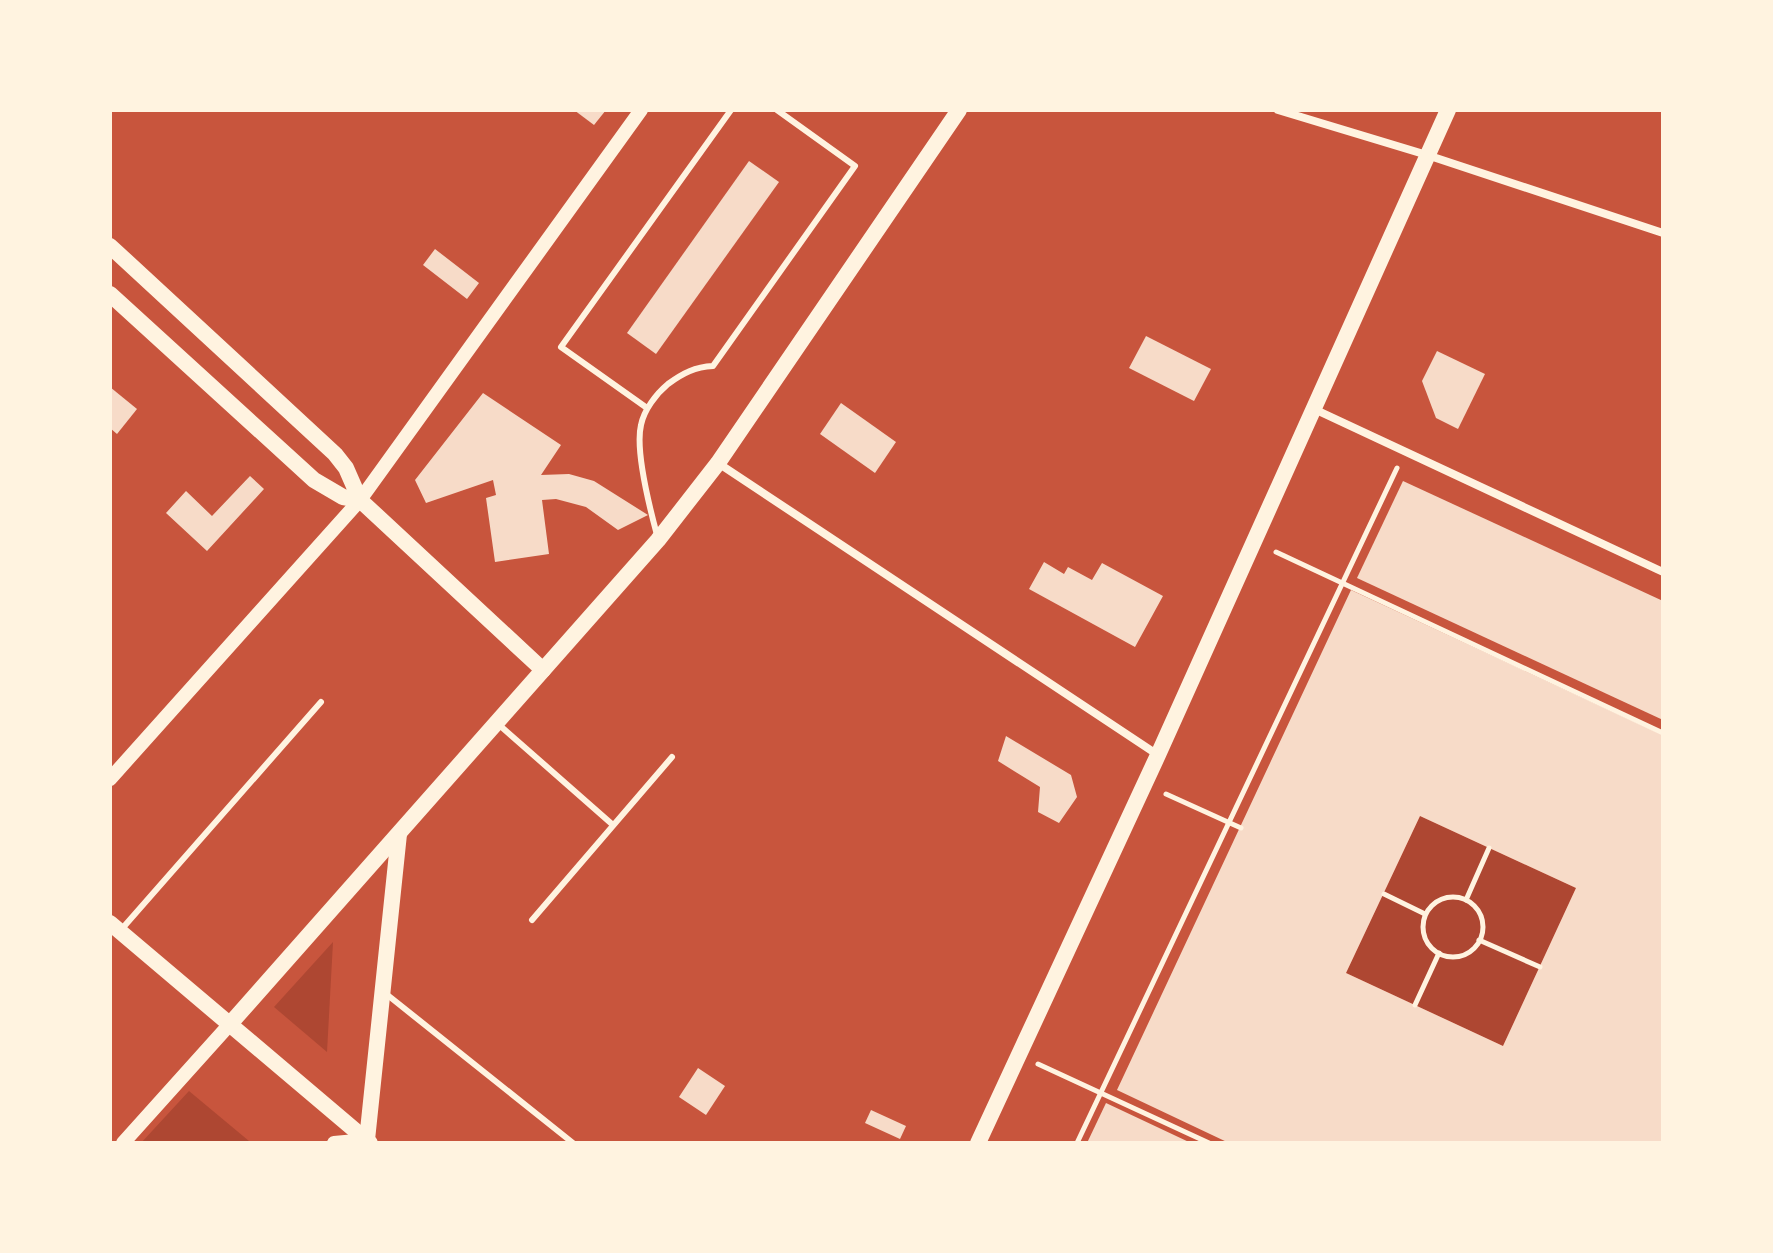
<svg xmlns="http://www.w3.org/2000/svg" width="1773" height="1253" font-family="Lato,sans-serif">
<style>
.green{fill:#ae4732}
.building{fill:#f7dbc8;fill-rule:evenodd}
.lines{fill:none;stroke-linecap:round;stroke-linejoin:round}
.path{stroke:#fff3e0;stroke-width:5}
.service{stroke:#fff3e0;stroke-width:6}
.minor{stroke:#fff3e0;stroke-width:8}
.tertiary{stroke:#fff3e0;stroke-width:14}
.secondary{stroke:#fff3e0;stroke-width:16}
</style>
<rect width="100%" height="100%" fill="#c8553d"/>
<g class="green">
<polygon points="1420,816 1576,888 1503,1046 1346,973"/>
<polygon points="333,942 327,1052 274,1007"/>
<polygon points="189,1091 249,1141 141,1143"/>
</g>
<g class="building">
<polygon points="574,110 606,110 594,125"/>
<polygon points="749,161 779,182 656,354 627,333"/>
<polygon points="435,249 479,283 467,299 423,265"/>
<polygon points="1146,336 1211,369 1194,401 1129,368"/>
<polygon points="1437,351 1485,374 1458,429 1436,418 1422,381"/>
<polygon points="110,387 137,409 117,434 110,428"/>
<polygon points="483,393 561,445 541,475 569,474 594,481 648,515 618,530 586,507 556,499 542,500 549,554 495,562 486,498 496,495 493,480 426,503 415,480"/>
<polygon points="841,403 896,442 875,473 820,434"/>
<polygon points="250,476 264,489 207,551 166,513 186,491 212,516"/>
<polygon points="1403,481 1663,601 1663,720 1357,578"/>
<polygon points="1044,562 1064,574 1068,567 1092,580 1102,563 1163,596 1135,647 1029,589"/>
<path d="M 1351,590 L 1663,735 L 1662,1143 L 1229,1143 L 1117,1090 ZM 1420,816 L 1576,888 L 1503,1046 L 1346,973 Z"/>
<polygon points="1006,736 1071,775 1077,797 1059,823 1038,812 1040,787 998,761"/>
<polygon points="698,1068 725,1086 706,1115 679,1097"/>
<polygon points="1106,1103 1191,1143 1087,1143"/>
<polygon points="871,1110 906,1126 900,1139 865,1123"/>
</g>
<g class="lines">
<g class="path">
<polyline points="1276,552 1663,733"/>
<polyline points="1166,794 1241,828"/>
<polyline points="1384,894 1425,914"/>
<circle cx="1453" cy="927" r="30"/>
<polyline points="1466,900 1489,848"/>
<polyline points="1479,940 1540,967"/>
<polyline points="1415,1005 1439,953"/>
<polyline points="1038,1064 1209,1143"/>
<polyline points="1077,1143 1397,468"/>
</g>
<g class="service">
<polyline points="647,408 561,347 731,110"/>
<path d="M 657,535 C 650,509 635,450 641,425 C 644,410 656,394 668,384 C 683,373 695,367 713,366 L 855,166 L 777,110"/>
<polyline points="497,723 613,825"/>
<polyline points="532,920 672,757"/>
<polyline points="120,931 321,702"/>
<polyline points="385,993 573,1143"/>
</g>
<g class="minor">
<polyline points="1278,110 1427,155 1663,233"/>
<polyline points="1314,409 1663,572"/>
<polyline points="718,463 1158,755"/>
</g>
<g class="tertiary">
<polyline points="110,779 360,500 641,110"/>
<polyline points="123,1143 230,1024"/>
<polyline points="334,1143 367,1140"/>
</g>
<g class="secondary">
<polyline points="110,246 335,454 346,468 360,500 543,670"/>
<polyline points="110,294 314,480 343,497 360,500"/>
<polyline points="110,923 370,1143"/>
<polyline points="230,1024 658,540 718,463 959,110"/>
<polyline points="367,1140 399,834"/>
<polyline points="978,1143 1158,755 1448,110"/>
</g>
</g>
<rect width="1773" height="1253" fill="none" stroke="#fff3e0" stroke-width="224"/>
</svg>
